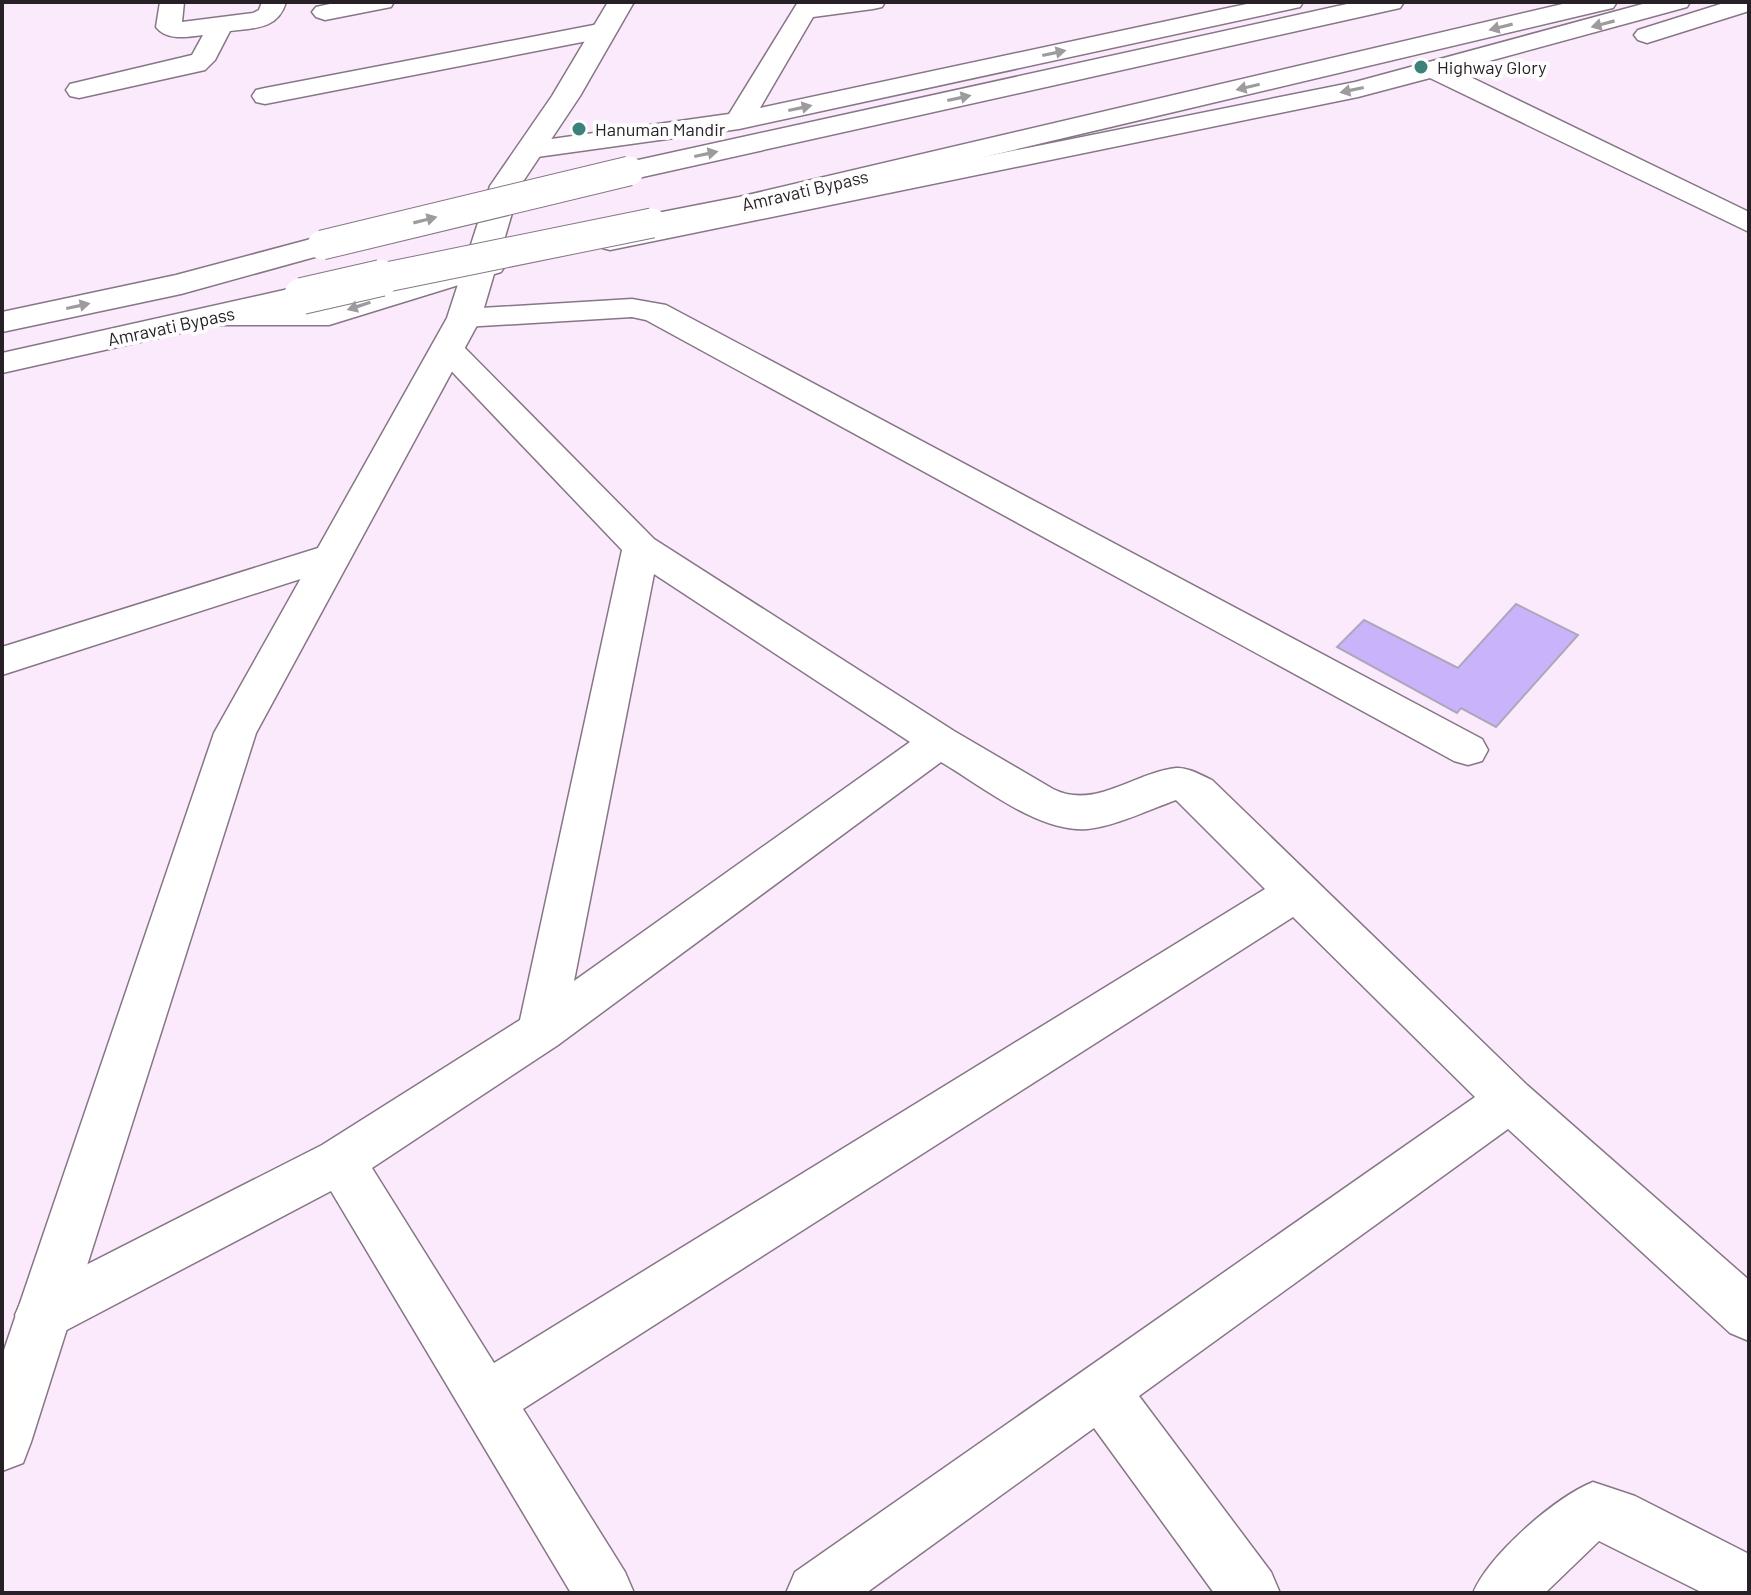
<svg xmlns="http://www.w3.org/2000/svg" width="1751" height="1595" font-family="Barlow,sans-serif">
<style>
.building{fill:#c9b4fb;stroke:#ada7bc;stroke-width:2}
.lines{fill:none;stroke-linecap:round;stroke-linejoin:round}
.street-casing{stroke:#867686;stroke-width:3}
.secondary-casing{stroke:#867686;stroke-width:3}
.highway-casing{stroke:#867686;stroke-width:3}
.street{fill:#fff;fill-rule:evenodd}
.secondary{fill:#fff;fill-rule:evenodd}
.highway{fill:#fff;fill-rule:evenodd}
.highway-bridge-far1-casing{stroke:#867686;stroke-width:31;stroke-linecap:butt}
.highway-bridge-casing{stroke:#867686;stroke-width:38;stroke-linecap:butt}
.highway-bridge-far1{stroke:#fff;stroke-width:29}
.highway-bridge{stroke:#fff;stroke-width:36}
.oneway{fill:#9e9b9e}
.poi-dot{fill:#3b827b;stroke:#fdfdfd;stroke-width:3}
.labels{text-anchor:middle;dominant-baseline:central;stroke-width:8;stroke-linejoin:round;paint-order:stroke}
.far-poi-label{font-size:18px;fill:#272127;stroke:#fdfdfd;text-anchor:start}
.far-street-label{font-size:18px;fill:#272127;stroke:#fdfdfd}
</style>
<rect width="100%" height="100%" fill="#fbeafb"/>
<polygon class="building" points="1516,604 1578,635 1496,727 1461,708 1457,713 1337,647 1364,620 1458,668"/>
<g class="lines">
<defs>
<g id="street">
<path d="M 160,2 L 184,2 L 182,22 L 253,13 L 259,10 L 262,2 L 286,2 C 278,29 256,28 230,31 L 215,60 L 205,70 L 79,98 L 70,96 L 66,90 L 70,84 L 192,55 L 203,35 C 187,37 167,41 156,27 Z"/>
<polygon points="339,2 394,2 391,7 325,20 316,17 312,12 316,7"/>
<polygon points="798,2 885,2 882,7 873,9 813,17 760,108 1256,2 1303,2 1300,7 1291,9 739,129 530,158 520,156 516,150 520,144 530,142 729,114"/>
<polygon points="1650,2 1690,2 1687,7 1456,70 1749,212 1749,232 1430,78 1358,97 610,250 599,247 595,241 599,235 610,232 1355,82"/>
<polygon points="1727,2 1749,2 1749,11 1647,43 1638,40 1634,35 1638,30"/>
<polygon points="604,23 613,26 617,31 613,36 265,104 256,102 252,96 256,90 265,88"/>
<polygon points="490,257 501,260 505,266 501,272 329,325 215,325 204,323 199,316 204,309 215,307 327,307"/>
<polygon points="632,299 666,305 1482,739 1488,750 1482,761 1468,765 1454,761 646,320 632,317 464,327 453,325 448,318 453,311 464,309"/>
<path d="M 448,339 L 459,342 L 654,539 L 954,731 L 1053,789 C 1095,810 1133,773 1176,768 C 1187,767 1201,775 1212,780 L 1527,1085 L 1749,1280 L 1749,1341 L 1730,1333 L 1508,1129 L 1139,1396 L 1271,1572 L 1280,1593 L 1214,1593 L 1094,1428 L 866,1593 L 786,1593 L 795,1572 L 1475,1097 L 1293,917 L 523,1409 L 625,1572 L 634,1593 L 571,1593 L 331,1191 L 61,1333 L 42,1341 L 23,1333 L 15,1315 L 23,1297 L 322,1145 L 520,1020 L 622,550 L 437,356 L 432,349 L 437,342 ZM 654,574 L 910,742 L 574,981 ZM 941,762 C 982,786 1039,833 1087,829 C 1113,827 1151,809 1176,800 L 1265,889 L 494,1363 L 372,1168 L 558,1045 Z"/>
<polygon points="334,543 347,546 352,555 347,564 2,675 2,647"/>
<path d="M 1593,1482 L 1635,1496 L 1749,1554 L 1749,1593 L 1703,1593 L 1599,1541 L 1545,1593 L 1473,1593 C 1489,1555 1554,1498 1593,1482 Z"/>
</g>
<polygon id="secondary" points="608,2 634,2 580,96 520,186 481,318 256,733 31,1442 23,1463 2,1471 2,1356 214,733 447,318 490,186 552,96"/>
<g id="highway">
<polygon points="1356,2 1404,2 1400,8 1391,10 629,180 618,177 614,171 618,165 629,162"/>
<polygon points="1571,2 1617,2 1613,8 1604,10 739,215 652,232 641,230 636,223 641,216 652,214 739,197"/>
<polygon points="322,236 333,238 338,245 333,252 181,294 2,332 2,312 176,275"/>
<polygon points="302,286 314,289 318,296 314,303 2,373 2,353"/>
</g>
</defs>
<use href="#street" class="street-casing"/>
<use href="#secondary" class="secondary-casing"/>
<use href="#highway" class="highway-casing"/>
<use href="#street" class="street"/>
<use href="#secondary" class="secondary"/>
<use href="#highway" class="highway"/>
<defs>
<g id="highway-bridge-far1">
<polyline points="322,245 629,171"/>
<polyline points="372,280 652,223"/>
</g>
<polyline id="highway-bridge" points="302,296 381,278"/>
</defs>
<use href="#highway-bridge-far1" class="highway-bridge-far1-casing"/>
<use href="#highway-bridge" class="highway-bridge-casing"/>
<use href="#highway-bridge-far1" class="highway-bridge-far1"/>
<use href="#highway-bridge" class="highway-bridge"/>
</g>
<defs><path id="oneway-solid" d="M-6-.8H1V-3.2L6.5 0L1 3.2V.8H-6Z" transform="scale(2)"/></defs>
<g class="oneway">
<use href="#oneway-solid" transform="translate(1603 24) rotate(165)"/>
<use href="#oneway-solid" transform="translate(1501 27) rotate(166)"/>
<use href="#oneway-solid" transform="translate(1054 53) rotate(-12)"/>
<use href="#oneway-solid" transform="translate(1248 87) rotate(167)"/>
<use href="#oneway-solid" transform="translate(1352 90) rotate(168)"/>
<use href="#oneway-solid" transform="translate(959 98) rotate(-12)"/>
<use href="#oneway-solid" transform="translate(800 108) rotate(-12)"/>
<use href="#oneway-solid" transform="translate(706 154) rotate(-12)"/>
<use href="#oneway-solid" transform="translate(425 220) rotate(-14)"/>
<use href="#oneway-solid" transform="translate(78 306) rotate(-12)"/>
<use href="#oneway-solid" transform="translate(359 306) rotate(162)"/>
</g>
<g class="poi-dot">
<circle cx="1421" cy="67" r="8"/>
<circle cx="579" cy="129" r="8"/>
</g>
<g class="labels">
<g class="far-poi-label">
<text x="1437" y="67">Highway Glory</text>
<text x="595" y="129">Hanuman Mandir</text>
</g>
<g class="far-street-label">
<text transform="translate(805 190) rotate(-13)">Amravati Bypass</text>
<text transform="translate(171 326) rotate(-12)">Amravati Bypass</text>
</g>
</g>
<rect width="1751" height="1595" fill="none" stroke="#272127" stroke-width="8"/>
</svg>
